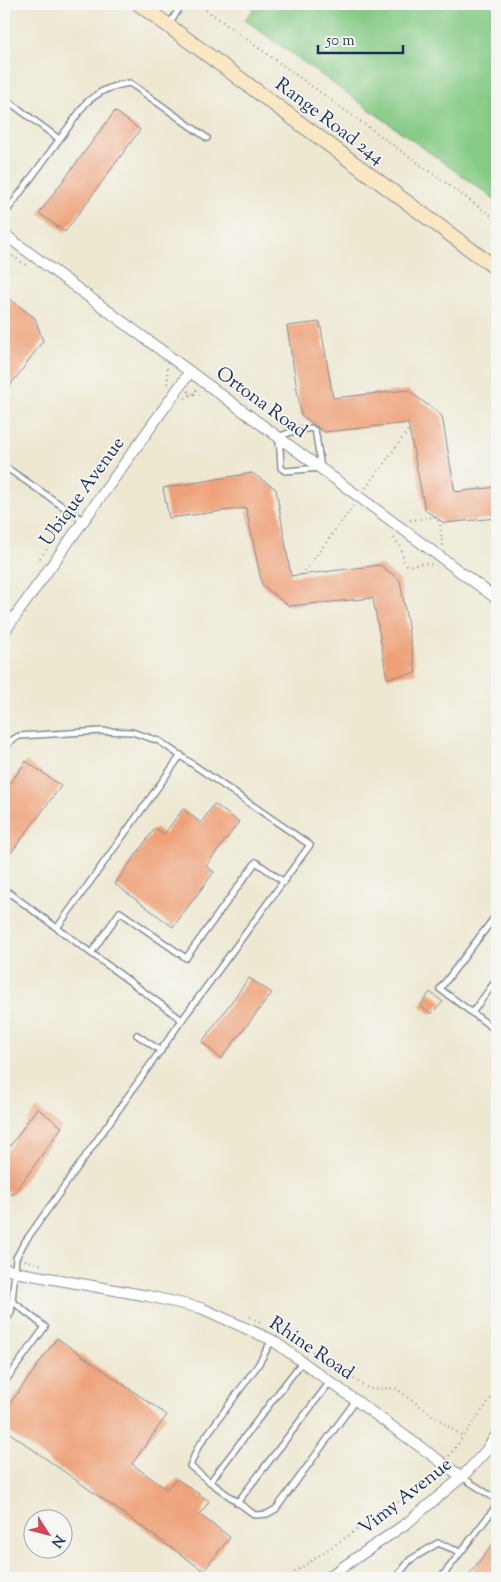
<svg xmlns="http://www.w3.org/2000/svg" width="501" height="1582" font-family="'Sorts Mill Goudy',serif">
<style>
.green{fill:#86cb85;stroke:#507d72}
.building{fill:#eea077}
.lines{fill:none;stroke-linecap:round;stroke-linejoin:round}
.lane-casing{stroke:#848c98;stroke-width:8}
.street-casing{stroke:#848c98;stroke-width:12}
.secondary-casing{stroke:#848c98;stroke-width:16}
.path{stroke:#848c98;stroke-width:2;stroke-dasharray:1 4;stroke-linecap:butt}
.lane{stroke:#fff;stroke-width:5}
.street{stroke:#fff;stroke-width:10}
.secondary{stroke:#fae7c3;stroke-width:14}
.labels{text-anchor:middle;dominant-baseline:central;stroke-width:4;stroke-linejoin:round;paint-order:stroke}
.street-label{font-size:19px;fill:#1b2f5e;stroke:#f6f6f2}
</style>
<rect width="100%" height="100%" fill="#f6f6f2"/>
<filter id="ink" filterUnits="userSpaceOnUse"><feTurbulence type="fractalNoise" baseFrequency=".02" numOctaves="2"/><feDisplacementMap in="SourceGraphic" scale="10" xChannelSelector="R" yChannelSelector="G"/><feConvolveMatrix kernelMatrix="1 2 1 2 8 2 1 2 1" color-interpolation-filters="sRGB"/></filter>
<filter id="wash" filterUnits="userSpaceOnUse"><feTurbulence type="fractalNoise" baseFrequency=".0096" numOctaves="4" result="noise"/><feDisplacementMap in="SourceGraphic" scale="20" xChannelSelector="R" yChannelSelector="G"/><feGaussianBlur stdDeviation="1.12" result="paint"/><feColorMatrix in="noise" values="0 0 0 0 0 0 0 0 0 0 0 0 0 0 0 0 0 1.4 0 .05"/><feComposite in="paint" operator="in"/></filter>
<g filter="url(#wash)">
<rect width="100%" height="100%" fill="#eee8d1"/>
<polygon class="green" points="258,4 497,4 497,201 245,20"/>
<g id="blocks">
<g class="building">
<polygon points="115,111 140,130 65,232 39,213"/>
<polygon points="4,295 35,318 43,341 4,394"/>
<polygon points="320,322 333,398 408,390 442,416 455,492 497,487 497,518 444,523 425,510 408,423 324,432 301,415 287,326"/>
<polygon points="252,473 276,489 291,576 380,565 400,580 416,673 387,678 373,598 289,606 262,585 246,508 169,518 163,488"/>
<polygon points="26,761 61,786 11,853 4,848 4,792"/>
<polygon points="214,804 239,822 206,866 214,872 173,927 115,884 155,828 164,834 183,809 201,823"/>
<polygon points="249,978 272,993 221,1059 202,1042"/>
<polygon points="430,992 443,1002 431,1014 420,1006"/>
<polygon points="37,1108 62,1127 13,1195 4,1189 4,1155"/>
<polygon points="57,1338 167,1415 132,1464 166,1489 177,1479 209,1501 200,1515 230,1537 204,1571 4,1429 4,1412"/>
<polygon points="497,1538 497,1578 466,1578"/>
</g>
</g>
</g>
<g filter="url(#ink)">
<use href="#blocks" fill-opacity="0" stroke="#848c98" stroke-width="1"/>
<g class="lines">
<defs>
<g id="lane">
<polyline points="169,25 182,4"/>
<polyline points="4,98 59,139"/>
<path d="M 4,215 L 86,103 C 101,90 111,86 130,83 L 207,138"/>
<polygon points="311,428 315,431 316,435 321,468 285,471 281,468 280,449 278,437 294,431"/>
<polyline points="4,466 84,521"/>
<polyline points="7,743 19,736 102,731 132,732 159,741 310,845 182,1020"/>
<polyline points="4,889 182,1020 24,1243 16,1258 11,1313 4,1323"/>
<polyline points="497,914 440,989 497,1031"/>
<polyline points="57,928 181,755"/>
<polyline points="91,953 120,912 186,958 256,862 284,882"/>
<polyline points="472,1013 497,979"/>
<polyline points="137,1035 161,1051"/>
<polyline points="302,1362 210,1482 255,1515 267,1514 276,1509 356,1400"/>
<polyline points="4,1383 45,1327 12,1301"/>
<polyline points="462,1477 497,1500"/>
<polyline points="210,1482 190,1466 198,1447 258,1365 272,1340"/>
<polyline points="237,1503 330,1382"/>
<polyline points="396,1578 410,1560 438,1543 460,1552"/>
<polyline points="441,1578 497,1505"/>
</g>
<g id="street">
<polyline points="4,234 497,599"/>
<polyline points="4,632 190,372"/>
<polyline points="4,741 7,743"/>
<polyline points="4,1268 15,1272 148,1296 201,1308 272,1340 462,1477"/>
<polyline points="327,1578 407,1523 462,1477 485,1452 497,1434"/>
</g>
<polyline id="secondary" points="139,4 497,269"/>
</defs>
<use href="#lane" class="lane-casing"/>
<use href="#street" class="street-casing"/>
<use href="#secondary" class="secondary-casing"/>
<g class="path">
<polyline points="198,4 497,220"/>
<polyline points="4,251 28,266"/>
<polyline points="167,368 168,378"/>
<polyline points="167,384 168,378 171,380"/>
<polyline points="188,391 192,394 197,389"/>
<polyline points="185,398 192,394 202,395"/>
<polyline points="366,488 409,429"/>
<polyline points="410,520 435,517 440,523 442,544 445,546"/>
<polyline points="394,538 401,547 404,562 408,566 424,563 433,565"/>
<polyline points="37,562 69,520"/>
<polyline points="302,575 353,506"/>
<polyline points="25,1260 42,1265"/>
<polyline points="250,1317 262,1323"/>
<polyline points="282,1333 292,1338 369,1389 395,1388 463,1437 497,1390"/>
<polyline points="449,1456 463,1437"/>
<polyline points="286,1578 404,1498 437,1471"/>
</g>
<use href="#lane" class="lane"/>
<use href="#street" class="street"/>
<use href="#secondary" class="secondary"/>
</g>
</g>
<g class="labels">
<g class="street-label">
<text transform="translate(329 122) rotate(37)">Range Road 244</text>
<text transform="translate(261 403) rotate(36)">Ortona Road</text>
<text transform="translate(83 492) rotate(-54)">Ubique Avenue</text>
<text transform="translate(311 1349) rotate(34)">Rhine Road</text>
<text transform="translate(406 1497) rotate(-38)">Vimy Avenue</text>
</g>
</g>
<rect width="501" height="1582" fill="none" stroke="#f6f6f2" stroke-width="20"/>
<g transform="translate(48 1534) rotate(126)"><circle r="24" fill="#f6f6f2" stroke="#9ea6b7"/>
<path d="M0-4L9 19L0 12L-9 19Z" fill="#d1495b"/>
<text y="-8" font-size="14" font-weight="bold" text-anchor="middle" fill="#1b2f5e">N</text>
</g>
<path d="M318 45v8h85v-8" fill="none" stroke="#1b2f5e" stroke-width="2.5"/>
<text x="326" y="45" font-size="15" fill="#1b2f5e" stroke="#f6f6f2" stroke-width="4" paint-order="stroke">50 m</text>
</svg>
